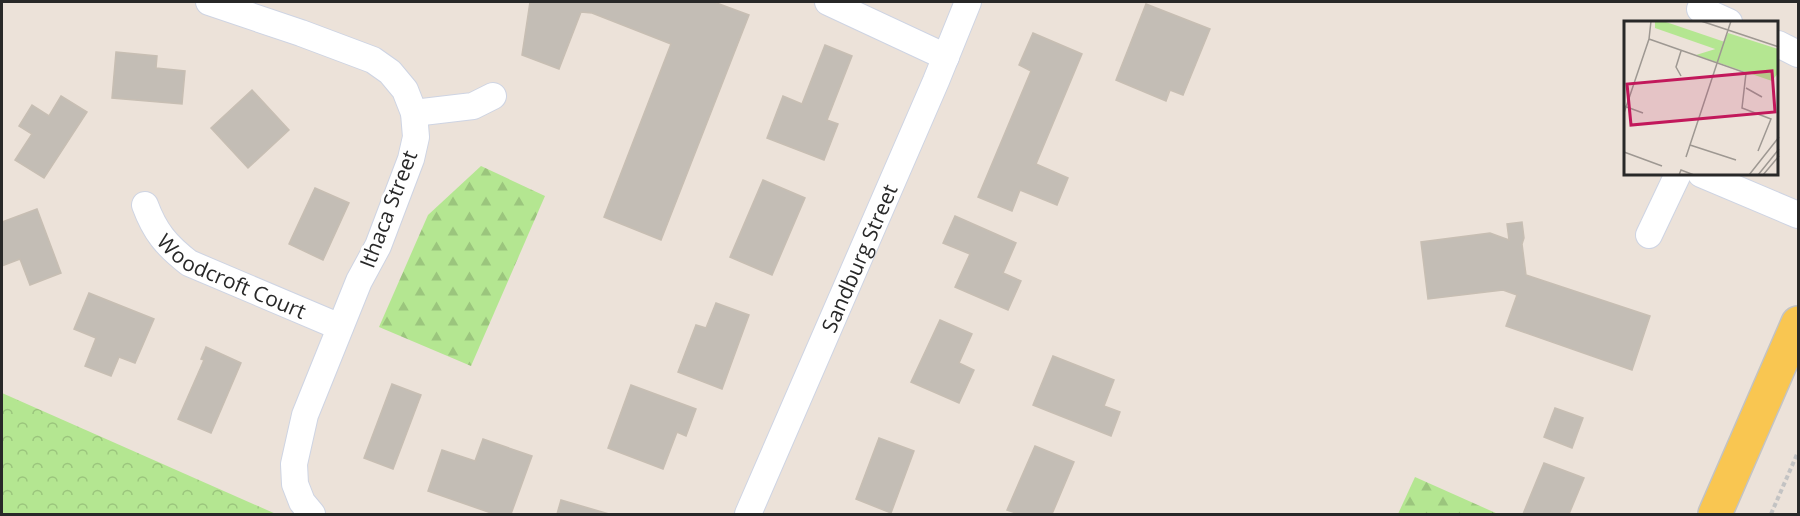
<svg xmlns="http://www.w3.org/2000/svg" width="1800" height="516" font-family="'Open Sans',sans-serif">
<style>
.forest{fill:url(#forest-firs)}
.park{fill:url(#park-crowns)}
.building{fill:#c3bdb5;stroke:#c7beb3;stroke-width:1.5}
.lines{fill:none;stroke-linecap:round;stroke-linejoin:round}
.minor-casing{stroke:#ced4e3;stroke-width:28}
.major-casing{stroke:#c3c3c3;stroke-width:36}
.path{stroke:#c3c3c3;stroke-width:4;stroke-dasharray:4.5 3;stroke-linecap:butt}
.minor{stroke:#fff;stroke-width:26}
.major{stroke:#f9c651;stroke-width:33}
.labels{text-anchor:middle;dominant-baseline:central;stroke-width:6;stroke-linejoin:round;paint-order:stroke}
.street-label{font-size:21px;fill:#282828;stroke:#fff}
.inset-road{fill:none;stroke:#9e9892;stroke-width:1.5}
.view{fill:#c2185b;fill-opacity:0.15;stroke:#c2185b;stroke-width:3}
.inset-edge{fill:none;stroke:#282828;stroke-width:3}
</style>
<defs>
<pattern id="forest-firs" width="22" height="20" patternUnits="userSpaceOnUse" patternTransform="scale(1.5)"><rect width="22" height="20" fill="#b4e691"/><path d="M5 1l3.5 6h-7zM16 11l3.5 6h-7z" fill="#9bc57d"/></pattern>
<pattern id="park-crowns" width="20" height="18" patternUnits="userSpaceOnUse" patternTransform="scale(1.5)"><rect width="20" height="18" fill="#b4e691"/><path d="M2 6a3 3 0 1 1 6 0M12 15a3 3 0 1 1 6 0" fill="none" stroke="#9bc57d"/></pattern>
</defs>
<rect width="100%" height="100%" fill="#ece2d9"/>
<g class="forest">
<polygon points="481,166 545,196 471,366 379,327 428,215"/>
<polygon points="1415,477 1498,514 1398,514"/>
</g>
<polygon class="park" points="2,393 276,514 2,514"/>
<g class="building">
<polygon points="530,2 714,2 749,15 661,240 604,217 671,44 592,13 581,12 559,69 522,55"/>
<polygon points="1146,4 1210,29 1183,95 1170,90 1166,101 1116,80"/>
<polygon points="1033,33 1082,54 1036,164 1068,178 1057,205 1020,190 1012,211 978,197 1031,71 1019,65"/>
<polygon points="825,45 852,56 827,120 838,124 824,160 767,138 783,96 802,104"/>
<polygon points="116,52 157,56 156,68 185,71 182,104 112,98"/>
<polygon points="252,90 289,130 248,168 211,128"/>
<polygon points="61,96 87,112 44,178 15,160 32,134 19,126 32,105 49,116"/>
<polygon points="763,180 805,198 772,275 730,257"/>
<polygon points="315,188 349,203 323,260 289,244"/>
<polygon points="37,209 61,273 30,285 20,259 2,266 2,222"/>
<polygon points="955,216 1016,243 1003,273 1021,281 1008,310 955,287 970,254 943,243"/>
<polygon points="1522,222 1524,238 1522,244 1526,275 1650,316 1632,370 1506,326 1517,295 1503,290 1428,299 1421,242 1490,233 1509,240 1507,224"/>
<polygon points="89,293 154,319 135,363 119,357 111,376 85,366 96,338 74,329"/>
<polygon points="716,303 749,315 722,389 678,372 696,325 706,328"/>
<polygon points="940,320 972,334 959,363 974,370 959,403 911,382"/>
<polygon points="206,347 241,363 211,433 178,419 204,360 201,359"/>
<polygon points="1053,356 1114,380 1104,406 1120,412 1111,436 1033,405"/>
<polygon points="392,384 421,395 393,469 364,458"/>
<polygon points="631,385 696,409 686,436 677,432 663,469 608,448"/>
<polygon points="1555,408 1583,418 1572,448 1544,437"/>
<polygon points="879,438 914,451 891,513 856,499"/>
<polygon points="483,439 532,456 511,514 494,514 428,491 442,450 475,461"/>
<polygon points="1035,446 1074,462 1052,514 1019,514 1007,510"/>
<polygon points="1544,463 1584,478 1569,514 1523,514"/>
<polygon points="561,500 609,514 557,514"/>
</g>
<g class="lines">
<defs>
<g id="minor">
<polyline points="209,2 301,33 373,60 390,72 405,90 414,113 416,137 411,159 378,246 359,281 305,415 294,464 295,484 302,502 312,514"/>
<polyline points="828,2 946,57"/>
<polyline points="1700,9 1729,22"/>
<polyline points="1778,44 1798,54"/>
<polyline points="414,113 473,106 493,96"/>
<polyline points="1701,174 1798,215"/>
<path id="s1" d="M 145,205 C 155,232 166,245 189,263 L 340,327"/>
<polyline points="1649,235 1678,174"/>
<path id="s2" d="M 748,514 L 936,81 L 968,2"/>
</g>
<polyline id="major" points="1715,514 1798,323"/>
</defs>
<use href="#minor" class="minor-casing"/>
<use href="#major" class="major-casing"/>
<polyline class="path" points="1771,514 1798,452"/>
<use href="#minor" class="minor"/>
<use href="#major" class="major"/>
</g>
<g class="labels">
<g class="street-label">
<text transform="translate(388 209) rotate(-69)">Ithaca Street</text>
<text stroke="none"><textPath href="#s2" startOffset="279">Sandburg Street</textPath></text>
<text stroke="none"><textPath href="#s1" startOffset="118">Woodcroft Court</textPath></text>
</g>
</g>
<g transform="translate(1624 21)">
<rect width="154" height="154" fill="#ece2d9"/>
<path d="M 31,0 L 39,0 L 154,39 L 94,29 L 31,7 Z" fill="#b4e691"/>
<path d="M 104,12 L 154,28 L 154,52 L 148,60 L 72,34 L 98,26 Z" fill="#b4e691"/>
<path class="inset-road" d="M 77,0 L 155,26M 25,18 L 122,52 L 118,87 L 147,98 L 134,130M 57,30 L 52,46 L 57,55M 122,67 L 138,76M 0,85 L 19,92M 0,92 L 25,18 L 27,0M 66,124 L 112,139M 0,131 L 38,145M 62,136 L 107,0M 55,154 L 57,149 L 70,154M 125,154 L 155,116M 134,154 L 155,128M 139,154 L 155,135"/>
<path class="view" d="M 148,50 L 151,91 L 7,104 L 3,63 Z"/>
<rect width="154" height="154" class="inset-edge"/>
</g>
<rect width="1800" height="516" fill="none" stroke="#282828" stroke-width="6"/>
</svg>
